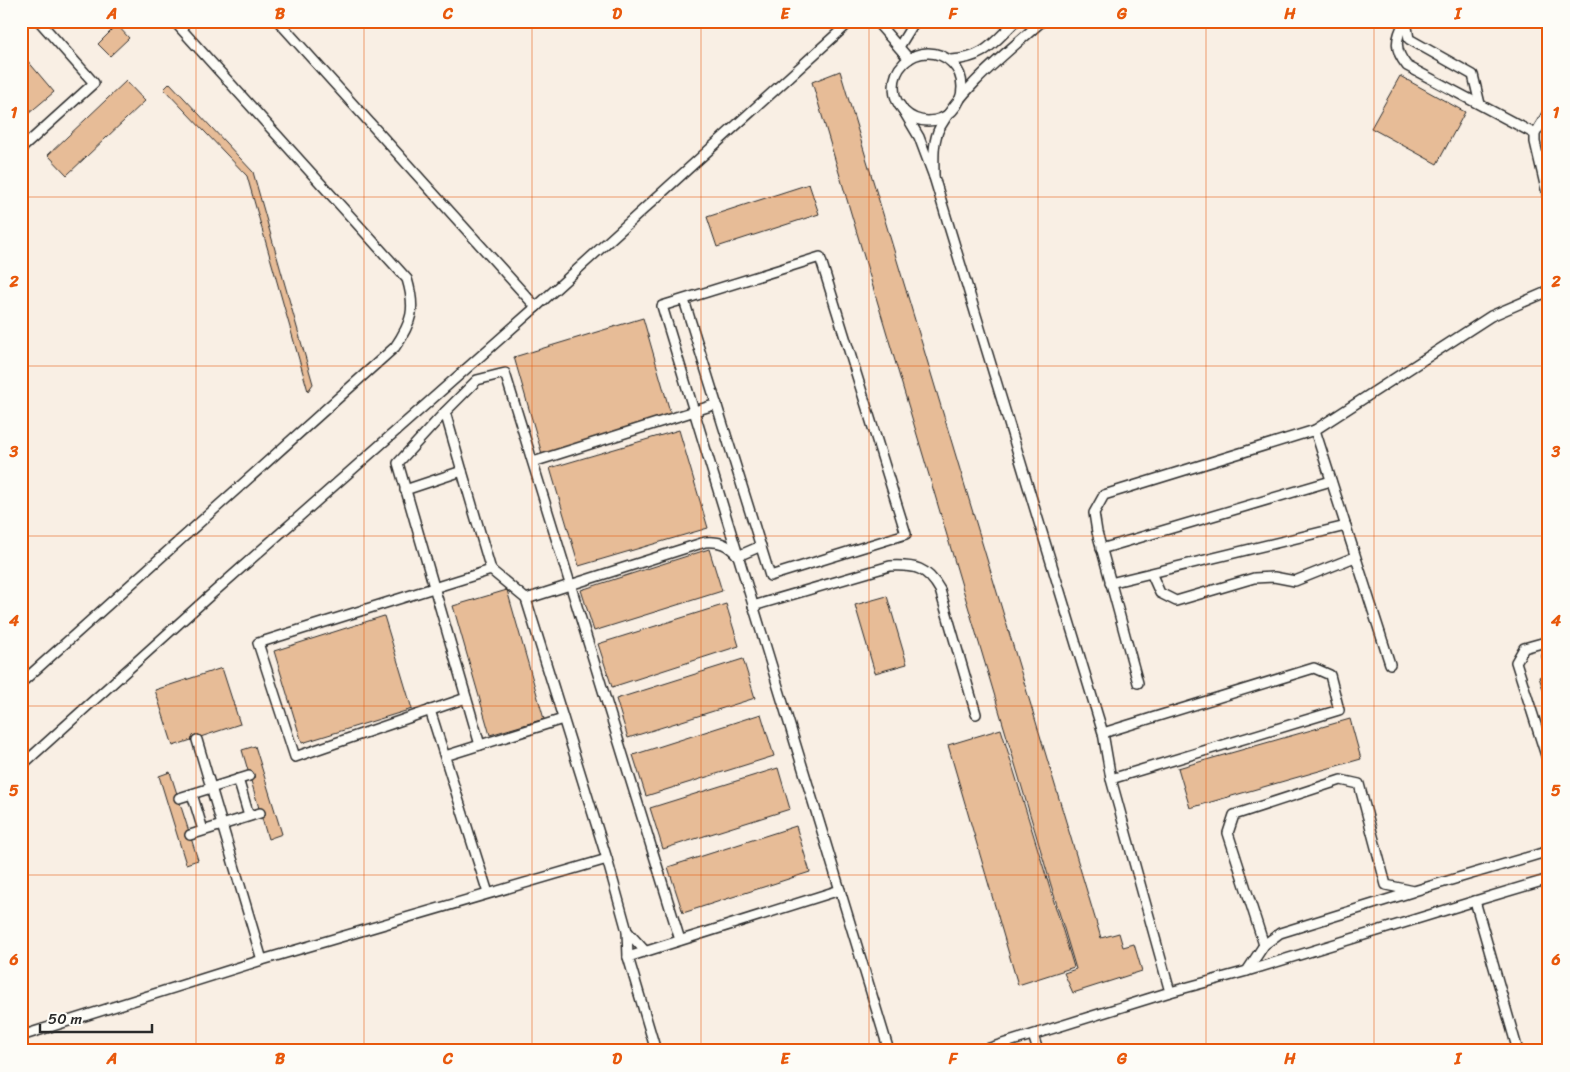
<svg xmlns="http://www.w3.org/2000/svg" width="1570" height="1072" font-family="Sriracha,sans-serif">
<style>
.building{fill:#e7bc97;stroke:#2b2b2b}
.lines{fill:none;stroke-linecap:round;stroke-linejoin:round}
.lane-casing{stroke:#2b2b2b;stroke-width:12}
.lane{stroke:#fdfcf7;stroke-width:9}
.grid{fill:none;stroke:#e8590c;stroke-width:1;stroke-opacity:0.55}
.neatline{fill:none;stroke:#e8590c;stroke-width:2}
.grid-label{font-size:16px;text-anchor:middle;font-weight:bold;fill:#e8590c}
</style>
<rect width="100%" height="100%" fill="#f9efe4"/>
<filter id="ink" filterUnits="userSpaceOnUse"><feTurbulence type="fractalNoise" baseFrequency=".02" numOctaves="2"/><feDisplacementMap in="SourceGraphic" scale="10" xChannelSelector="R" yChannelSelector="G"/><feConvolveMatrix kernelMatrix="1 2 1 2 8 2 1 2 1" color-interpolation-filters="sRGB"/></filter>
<g filter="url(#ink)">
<g class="building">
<polygon points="117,25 129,38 110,56 98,44"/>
<polygon points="21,53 54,92 28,114 21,106"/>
<polygon points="840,71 1101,938 1119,933 1123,947 1134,944 1142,971 1073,993 1064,973 1076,969 812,82"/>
<polygon points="1400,76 1465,112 1437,164 1371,128"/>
<polygon points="126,81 145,101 67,175 48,155"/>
<polygon points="170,83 253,172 313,384 308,391 247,176 164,89"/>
<polygon points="809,184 819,214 717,247 707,217"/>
<polygon points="643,318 671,415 542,454 514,357"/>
<polygon points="679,430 708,528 579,566 550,468"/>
<polygon points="709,549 722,591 594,631 581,590"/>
<polygon points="507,590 544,719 490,735 453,606"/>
<polygon points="887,596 907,664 875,673 855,605"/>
<polygon points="726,604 739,646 612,687 598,644"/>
<polygon points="384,616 412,709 302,743 274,651"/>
<polygon points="1549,653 1549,708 1539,677 1547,674 1541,655"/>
<polygon points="743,659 755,698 628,738 616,699"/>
<polygon points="222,668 240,724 173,746 155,690"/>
<polygon points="761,714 774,756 646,796 633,755"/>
<polygon points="1350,719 1361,759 1190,808 1178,768"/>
<polygon points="1001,729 1074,967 1018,985 948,745"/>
<polygon points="255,746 282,834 268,839 242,750"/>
<polygon points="778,768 790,809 663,849 650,808"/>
<polygon points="170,772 198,860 186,864 159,776"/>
<polygon points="796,826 810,872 683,913 668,867"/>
<polygon points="432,1045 434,1051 411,1051"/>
</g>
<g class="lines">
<defs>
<g id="lane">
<polyline points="278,21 536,307"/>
<polyline points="876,21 909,59"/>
<path d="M 1405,21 C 1395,39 1394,50 1407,66 L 1535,134"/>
<polyline points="1406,21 1409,39 1473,75 1480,104"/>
<polyline points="899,47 915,21"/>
<circle cx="928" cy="87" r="34"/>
<path d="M 950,60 C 984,59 993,43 1016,21"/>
<path d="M 900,105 L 919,137 L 934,177 C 934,161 932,142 940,127 C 964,85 1007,53 1042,21"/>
<polyline points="1549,111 1535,134 1535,142 1549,202"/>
<polyline points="21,149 94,83 39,21"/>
<polyline points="934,177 1103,733 1111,779 1170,992 980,1051"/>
<polyline points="684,300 770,576 906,534 820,257 662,306 889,1051"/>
<polyline points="445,412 398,463 480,745"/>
<polyline points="1315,430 1390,664"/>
<polyline points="533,462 717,404"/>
<polyline points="462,471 445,412 477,380 505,373 680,940"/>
<polyline points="405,490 462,471 491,570"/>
<polyline points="1101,549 1331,481"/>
<polyline points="1152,575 1160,593 1176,601 1254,578 1274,577 1295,581 1355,557"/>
<polyline points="1110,583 1346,526"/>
<polyline points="526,599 607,859"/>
<path d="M 753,606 L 890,566 C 915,565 927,567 940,590 L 976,714"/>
<polyline points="1549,641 1524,648 1516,662 1549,765"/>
<path d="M 21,683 L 395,347 C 412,322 416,309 407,279 L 174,21"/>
<polyline points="1138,683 1097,532 1094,513 1104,495 1315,430 1491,316 1549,291"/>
<path d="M 466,698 L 295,757 L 258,643 L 491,570 L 526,599 L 705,542 C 720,541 728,544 738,556 L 761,546"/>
<polyline points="430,710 488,893"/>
<polyline points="1103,733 1314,668 1330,675 1339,710 1111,779"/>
<polyline points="197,740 262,960"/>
<polyline points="445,756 563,719"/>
<polyline points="21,766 206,599 536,307 851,21"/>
<polyline points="238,779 249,816"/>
<polyline points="192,794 203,830"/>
<polyline points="179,798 249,776"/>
<polyline points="190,835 260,813"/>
<polyline points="1475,901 1549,879"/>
<polyline points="1264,945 1228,833 1234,815 1341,780 1359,784 1386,885 1414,891 1549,851"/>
<polyline points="628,957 627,931 645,951"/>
<polyline points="1247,971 1264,945 1280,933 1412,892"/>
<polyline points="1170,992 1247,971 1475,901 1518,1051"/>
<polyline points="1033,1035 1038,1051"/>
<polyline points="21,1036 262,960 607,859 627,931"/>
<polyline points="656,1051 628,957 840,890"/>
</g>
</defs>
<use href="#lane" class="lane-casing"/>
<use href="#lane" class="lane"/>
</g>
</g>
<path class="grid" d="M 196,21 L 196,1051M 364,21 L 364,1051M 532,21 L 532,1051M 701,21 L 701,1051M 869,21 L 869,1051M 1038,21 L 1038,1051M 1206,21 L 1206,1051M 1374,21 L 1374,1051M 21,197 L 1549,197M 21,366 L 1549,366M 21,536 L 1549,536M 21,706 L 1549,706M 21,875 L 1549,875"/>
<rect width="1570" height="1072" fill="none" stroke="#fdfcf7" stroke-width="55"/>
<path d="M40 1024v8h112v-8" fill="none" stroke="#2b2b2b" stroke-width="2.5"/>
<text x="48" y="1024" font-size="15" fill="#2b2b2b" stroke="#fdfcf7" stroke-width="4" paint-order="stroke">50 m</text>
<rect x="28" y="28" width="1514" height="1016" class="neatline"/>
<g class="grid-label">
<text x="112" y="19">A</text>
<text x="280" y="19">B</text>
<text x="448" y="19">C</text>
<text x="617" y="19">D</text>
<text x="785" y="19">E</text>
<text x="953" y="19">F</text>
<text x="1122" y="19">G</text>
<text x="1290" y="19">H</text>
<text x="1458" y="19">I</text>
<text x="14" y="118">1</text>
<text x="1556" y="118">1</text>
<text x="14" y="287">2</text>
<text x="1556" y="287">2</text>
<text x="14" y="457">3</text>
<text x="1556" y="457">3</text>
<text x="14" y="626">4</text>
<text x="1556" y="626">4</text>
<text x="14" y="796">5</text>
<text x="1556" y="796">5</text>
<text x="14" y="965">6</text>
<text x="1556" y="965">6</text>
<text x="112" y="1064">A</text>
<text x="280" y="1064">B</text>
<text x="448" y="1064">C</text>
<text x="617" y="1064">D</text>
<text x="785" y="1064">E</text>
<text x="953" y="1064">F</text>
<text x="1122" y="1064">G</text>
<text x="1290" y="1064">H</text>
<text x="1458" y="1064">I</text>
</g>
</svg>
